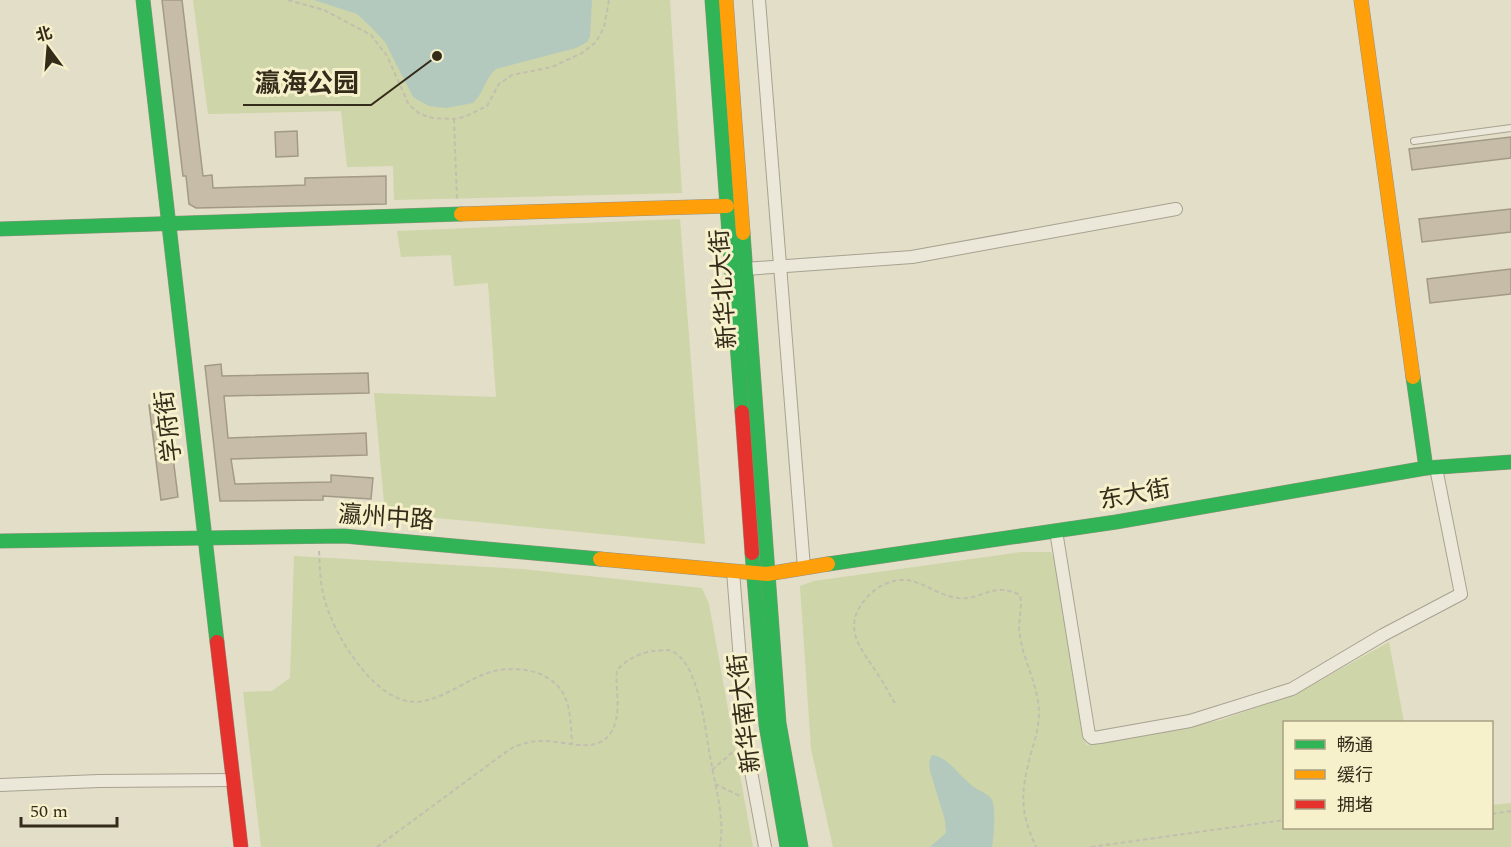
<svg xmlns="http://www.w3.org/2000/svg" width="1511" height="847" font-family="Spectral,'Noto Sans SC',serif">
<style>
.green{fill:#ced5a8}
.water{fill:#b3c9be}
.building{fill:#c7bca8;stroke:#a29987;stroke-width:1.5}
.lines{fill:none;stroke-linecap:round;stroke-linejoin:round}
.lane-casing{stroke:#a7a291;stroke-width:8}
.street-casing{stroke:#a7a291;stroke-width:14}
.fast-casing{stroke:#979181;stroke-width:15}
.slow-casing{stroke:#979181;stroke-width:15}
.jam-casing{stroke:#979181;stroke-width:15}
.path{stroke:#c3bfb0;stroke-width:2;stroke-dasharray:4.5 3;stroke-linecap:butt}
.lane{stroke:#ebe7d9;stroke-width:6}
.street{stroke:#ebe7d9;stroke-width:12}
.fast{stroke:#30b455;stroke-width:14}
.slow{stroke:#ff9f0a;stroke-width:14}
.jam{stroke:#e5322d;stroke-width:14}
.labels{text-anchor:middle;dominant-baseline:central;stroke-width:6;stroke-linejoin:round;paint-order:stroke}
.street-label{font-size:24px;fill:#352b1a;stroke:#f6f0cb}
.leader{fill:none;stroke:#352b1a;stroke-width:2}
.callout-dot{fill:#352b1a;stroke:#f6f0cb;stroke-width:2}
.callout-label{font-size:26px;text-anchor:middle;font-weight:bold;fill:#352b1a;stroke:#f6f0cb;stroke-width:6;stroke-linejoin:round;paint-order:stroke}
</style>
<rect width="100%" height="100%" fill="#e3dec7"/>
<g class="green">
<polygon points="193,0 670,0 682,193 394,200 393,166 347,167 341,111 208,114"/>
<polygon points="680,219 705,544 385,513 374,393 496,397 488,283 454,286 451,255 401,257 397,231"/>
<polygon points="1021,552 1051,552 1058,567 1084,740 1087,745 1221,720 1299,692 1389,642 1404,722 1284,722 1284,828 1492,828 1492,805 1511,803 1511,847 833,847 811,749 800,586 814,581"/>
<polygon points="294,556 522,569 702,588 709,604 753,847 261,847 243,692 272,691 290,678"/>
</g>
<g class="water">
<path d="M 314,0 L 592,0 L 590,37 L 587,42 L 576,48 L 496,69 C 485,78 484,93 473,103 L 446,108 L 429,106 L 413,97 L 385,42 L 371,27 L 357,14 Z"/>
<path d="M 932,755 C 950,757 961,780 977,789 C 982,792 989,794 992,800 C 996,809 994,837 992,847 L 930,847 L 946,833 L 945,820 L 930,771 L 929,762 Z"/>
</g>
<g class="building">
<polygon points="162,0 182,0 203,176 212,175 213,188 305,185 305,178 386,176 386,204 196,208 189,204 186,176 183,176"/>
<polygon points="297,131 298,156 276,157 275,132"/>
<polygon points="1511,137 1511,158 1412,170 1409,149"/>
<polygon points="1511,209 1511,232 1422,242 1419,219"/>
<polygon points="1511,269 1511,294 1430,303 1427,279"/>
<polygon points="221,364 222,376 368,373 369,393 224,396 228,438 366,433 367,455 231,459 235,484 331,482 331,475 373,478 371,499 323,496 323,500 220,501 205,366"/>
<polygon points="166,402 178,497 161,500 149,405"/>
</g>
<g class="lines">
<defs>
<polyline id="lane" points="1414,141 1511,128"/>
<g id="street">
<polyline points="759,0 804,568"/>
<polyline points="745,269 912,257 1176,209"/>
<polyline points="1056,531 1089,735 1092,738 1100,737 1190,721 1292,689 1383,635 1461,594 1436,468"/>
<polyline points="733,571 747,750 765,847"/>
<polyline points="0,785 99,781 233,780"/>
</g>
<g id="fast">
<polyline points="143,0 217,642"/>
<polyline points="712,0 742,412"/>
<polyline points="0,229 461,214"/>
<polyline points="743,233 779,723 801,847"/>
<polyline points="1413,377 1426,468"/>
<polyline points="0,541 344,536 600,559"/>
<polyline points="752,553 766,725 787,847"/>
<polyline points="828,564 1116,522 1426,468 1511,462"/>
</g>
<g id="slow">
<polyline points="726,0 743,233"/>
<polyline points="1361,0 1413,377"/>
<polyline points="461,214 727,206"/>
<polyline points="600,559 767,574 828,564"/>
</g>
<g id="jam">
<polyline points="742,412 752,553"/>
<polyline points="217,642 241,847"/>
</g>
</defs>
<use href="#lane" class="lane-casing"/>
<use href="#street" class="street-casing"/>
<use href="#fast" class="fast-casing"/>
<use href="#slow" class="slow-casing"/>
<use href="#jam" class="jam-casing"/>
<g class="path">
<polyline points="288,0 324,10 371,35 387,56 409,105 420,114 433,118 454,119 464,117 487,106 499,84 512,75 552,67 582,53 596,42 604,27 609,0"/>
<polyline points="454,119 457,200"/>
<path d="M 319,551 C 320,568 320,585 325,601 C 335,637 379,711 424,701 C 444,697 463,683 482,675 C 507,664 550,667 564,695 C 571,709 571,728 572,744"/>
<path d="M 895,703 C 890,696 886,687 881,679 C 862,649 838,628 869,595 C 878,586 892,579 906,580 C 924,582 939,596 958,598 C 981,601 993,581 1020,595 C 1023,609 1017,623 1020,636 C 1024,663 1038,684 1039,712 C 1039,726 1035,740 1031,753 C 1021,791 1019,810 1036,847"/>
<polyline points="712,770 735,750"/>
<polyline points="715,784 742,797"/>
<polyline points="1492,814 1511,811"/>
<polyline points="1400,828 1401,828"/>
<path d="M 377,847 L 510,749 C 520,744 530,741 541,741 C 568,740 606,760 616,720 C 620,704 615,686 617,670 C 626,660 639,653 653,651 C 657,651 663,650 667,650 C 699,655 705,731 710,756 C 715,785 725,818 720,847"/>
<polyline points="1091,847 1284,820"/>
</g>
<use href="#lane" class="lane"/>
<use href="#street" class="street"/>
<use href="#fast" class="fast"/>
<use href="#slow" class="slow"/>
<use href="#jam" class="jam"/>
</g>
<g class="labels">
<g class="street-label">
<text transform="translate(724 289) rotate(-94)">新华北大街</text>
<text transform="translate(169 426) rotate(-97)">学府街</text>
<text transform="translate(1135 495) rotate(-10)">东大街</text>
<text transform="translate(386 518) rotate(4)">瀛州中路</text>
<text transform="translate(745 713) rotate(-97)">新华南大街</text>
</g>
</g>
<path class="leader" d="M437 56L371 105H243"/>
<circle class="callout-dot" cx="437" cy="56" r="6"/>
<g class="callout-label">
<text x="307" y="92">瀛海公园</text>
</g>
<rect x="1283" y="721" width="210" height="108" fill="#f6f0cb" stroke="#a9a184" stroke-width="1.5"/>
<rect x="1295" y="740" width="30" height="9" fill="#30b455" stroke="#a9a184" stroke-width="1.5"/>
<text x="1337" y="751" font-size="18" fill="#352b1a">畅通</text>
<rect x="1295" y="770" width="30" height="9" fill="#ff9f0a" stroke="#a9a184" stroke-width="1.5"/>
<text x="1337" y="781" font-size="18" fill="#352b1a">缓行</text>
<rect x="1295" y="800" width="30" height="9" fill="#e5322d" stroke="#a9a184" stroke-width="1.5"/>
<text x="1337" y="811" font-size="18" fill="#352b1a">拥堵</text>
<g transform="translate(48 48) rotate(344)" stroke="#f6f0cb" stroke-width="4.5" paint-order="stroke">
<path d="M0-4.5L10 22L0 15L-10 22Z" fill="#352b1a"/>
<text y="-9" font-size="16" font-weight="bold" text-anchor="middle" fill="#352b1a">北</text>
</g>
<path d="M21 817v9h96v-9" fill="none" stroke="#352b1a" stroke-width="3"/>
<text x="30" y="817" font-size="18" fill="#352b1a" stroke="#f6f0cb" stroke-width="4.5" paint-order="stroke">50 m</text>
</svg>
